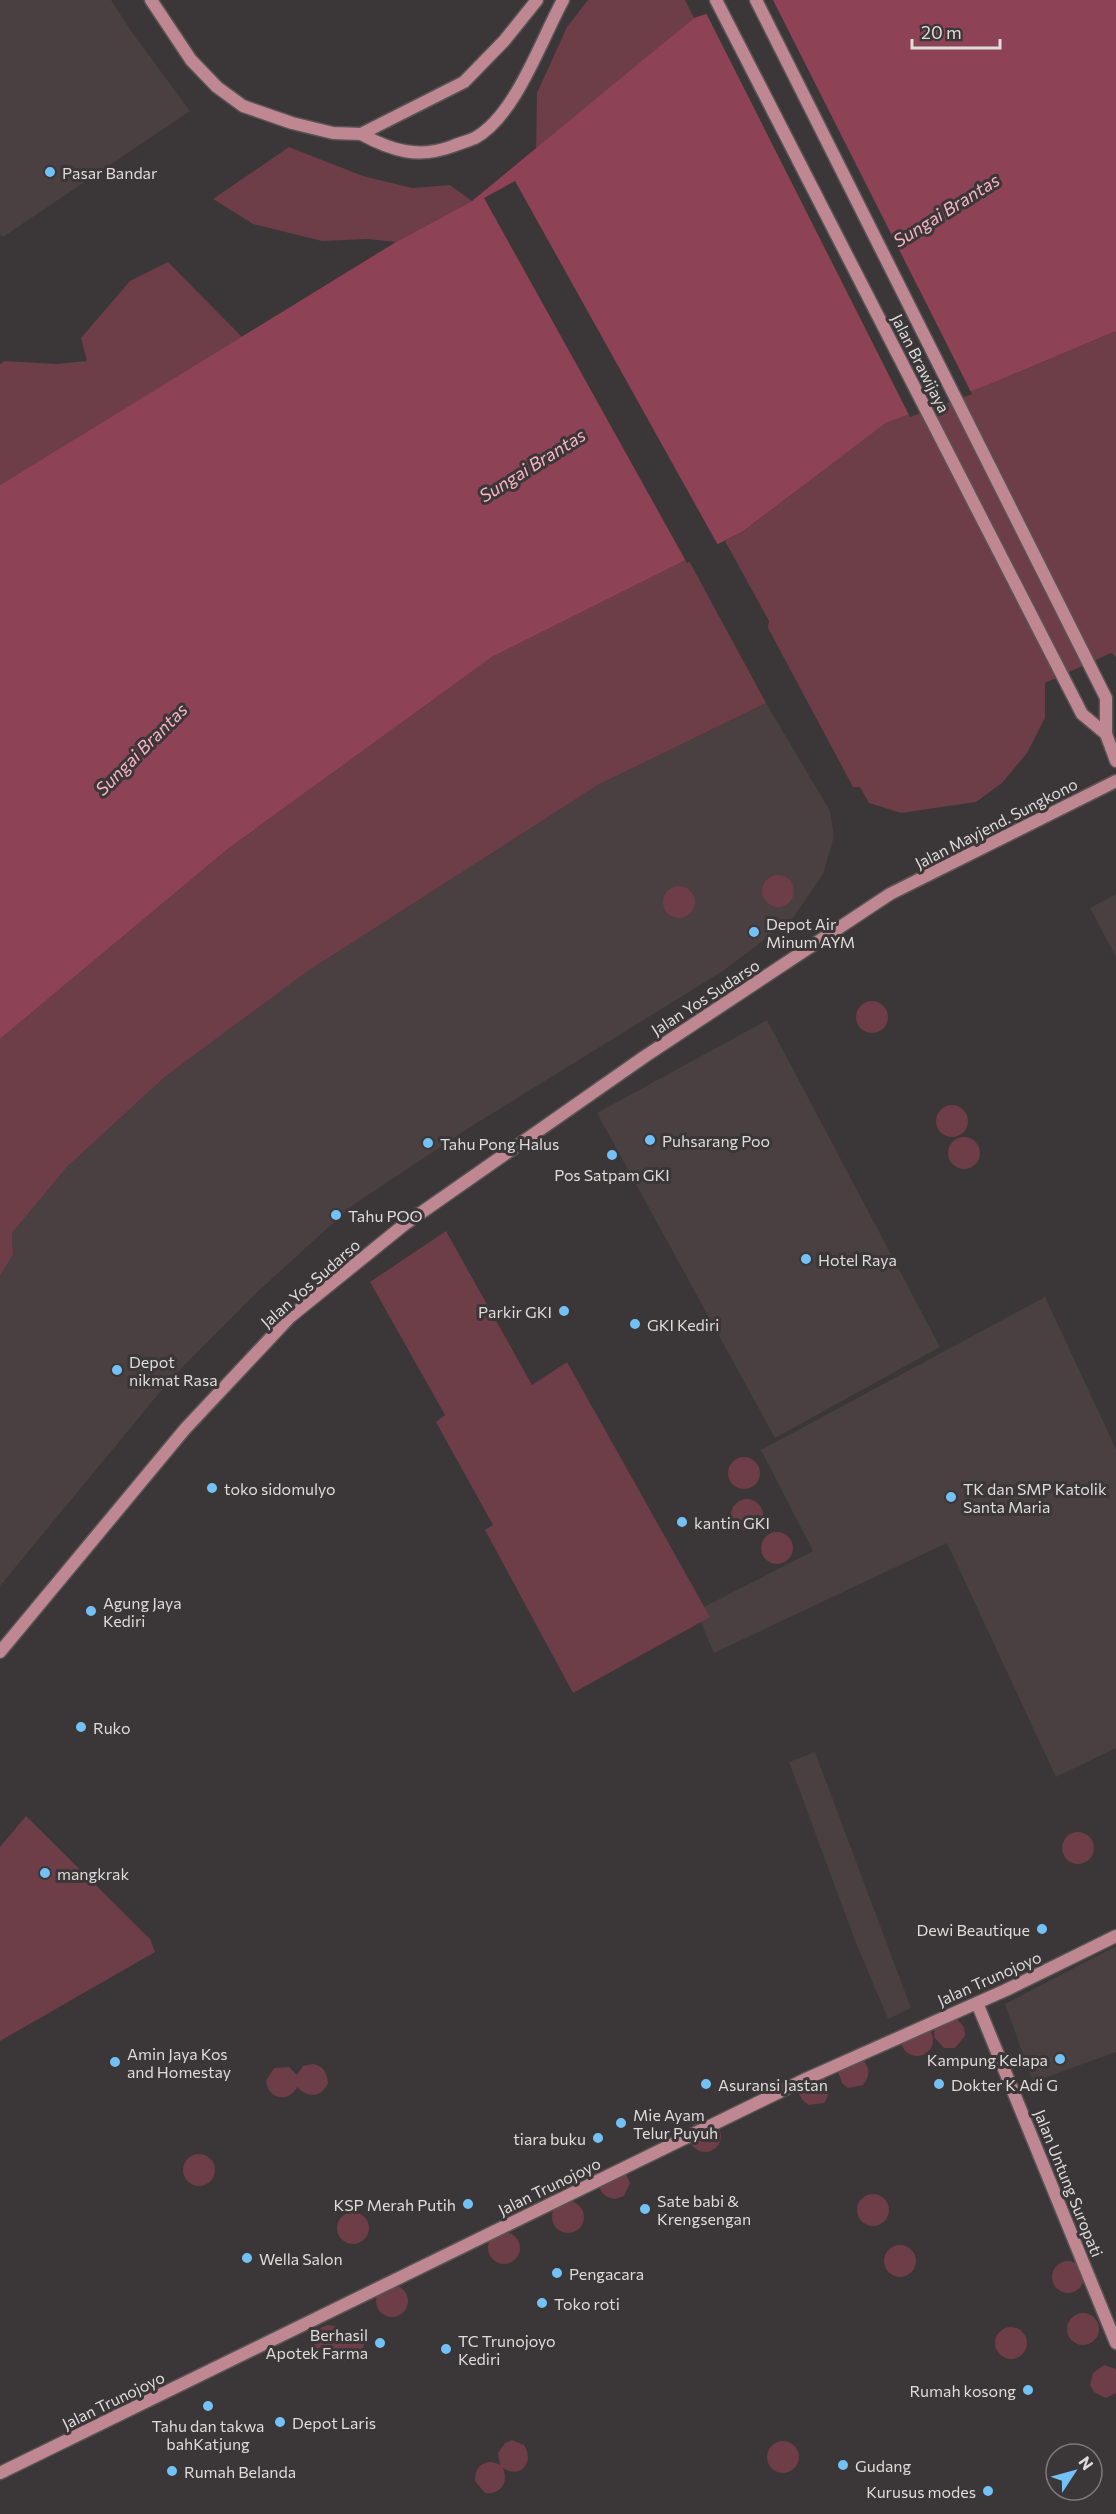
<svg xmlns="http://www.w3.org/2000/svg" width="1116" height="2514" font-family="Commissioner,sans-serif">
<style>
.built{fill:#4a3f41}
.green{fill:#6d3d48}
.water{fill:#8e4255}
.pier{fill:#3b3637}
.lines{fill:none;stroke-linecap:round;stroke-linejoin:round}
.secondary-casing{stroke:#595455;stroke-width:15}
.secondary{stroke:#bf8792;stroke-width:12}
.poi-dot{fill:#73c1f5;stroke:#3b3637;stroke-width:2}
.labels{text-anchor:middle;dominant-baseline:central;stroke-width:6;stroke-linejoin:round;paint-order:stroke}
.poi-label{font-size:16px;fill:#dfdcdc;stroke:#3b3637;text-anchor:start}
.street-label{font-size:16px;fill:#dfdcdc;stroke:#3b3637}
.water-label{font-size:18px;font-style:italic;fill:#f8b4c2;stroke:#3b3637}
</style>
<rect width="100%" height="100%" fill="#3b3637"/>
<g class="built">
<polygon points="0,0 111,0 131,31 190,111 3,237 0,234"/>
<polygon points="766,703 830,811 834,837 823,874 793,918 723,971 472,1126 353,1205 253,1296 170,1380 0,1586 0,1276 13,1255 12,1233 67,1167 166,1076 308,971 598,785"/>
<polygon points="1116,894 1116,957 1090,908"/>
<polygon points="767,1020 940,1347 775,1438 597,1113"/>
<polygon points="1045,1297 1116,1449 1116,1748 1056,1777 947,1543 714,1653 696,1611 813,1551 761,1450"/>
<polygon points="815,1752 911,2008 888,2019 856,1943 789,1762"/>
<polygon points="1116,1946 1116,2052 1033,2082 1005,2004"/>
</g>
<g class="green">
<polygon points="588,0 685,0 694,18 536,152 537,93 567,27"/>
<polygon points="289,147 363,176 412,188 450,185 472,201 396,242 369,239 322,241 253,224 213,199"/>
<polygon points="168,262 242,337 0,485 0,364 5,361 56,364 87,361 81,338 130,281"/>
<polygon points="1116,331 1116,657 1111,653 1045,683 1045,718 1027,753 1002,783 976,802 901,813 869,803 860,787 853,787 768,628 769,621 725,541 742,532 886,423 988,385"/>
<polygon points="688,559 766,703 598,785 308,971 166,1076 67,1167 12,1233 13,1255 0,1276 0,1039 229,848 492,657"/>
<circle cx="778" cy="891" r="16"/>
<circle cx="679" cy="902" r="16"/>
<circle cx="872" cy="1017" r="16"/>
<circle cx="952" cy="1121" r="16"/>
<circle cx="964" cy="1153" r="16"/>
<polygon points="446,1231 532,1385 567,1362 710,1617 573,1693 485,1530 493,1525 436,1422 445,1415 370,1282"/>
<circle cx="744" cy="1473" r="16"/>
<circle cx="747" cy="1515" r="16"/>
<circle cx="777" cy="1548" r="16"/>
<polygon points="26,1816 150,1939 155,1952 0,2041 0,1847"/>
<circle cx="1078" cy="1848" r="16"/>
<path d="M 955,2017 L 964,2027 L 965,2036 L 955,2048 L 944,2048 L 934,2037 C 934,2022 943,2022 955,2017 Z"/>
<circle cx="917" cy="2040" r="16"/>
<path d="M 859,2058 C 870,2064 871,2075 863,2085 L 848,2088 L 842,2083 L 837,2069 Z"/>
<path d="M 313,2064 C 324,2066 327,2073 328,2083 C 322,2098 307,2098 297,2087 C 289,2103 268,2100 266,2081 L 274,2068 L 289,2067 L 297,2075 L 303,2066 Z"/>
<path d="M 819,2075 C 831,2082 831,2092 824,2103 L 809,2105 C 801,2100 798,2095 798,2086 Z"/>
<circle cx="705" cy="2136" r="16"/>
<circle cx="199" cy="2170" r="16"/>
<path d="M 625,2172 L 630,2183 L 624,2196 L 615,2199 C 604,2198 599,2191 598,2180 Z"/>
<circle cx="873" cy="2210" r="16"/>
<circle cx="568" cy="2217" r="16"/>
<circle cx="353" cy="2228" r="16"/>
<circle cx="504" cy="2248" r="16"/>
<circle cx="900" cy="2261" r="16"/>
<circle cx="1068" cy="2277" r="16"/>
<circle cx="392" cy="2301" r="16"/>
<circle cx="1083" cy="2329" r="16"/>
<path d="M 327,2325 L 335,2326 L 341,2332 L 354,2331 L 359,2335 L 364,2345 L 358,2359 L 343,2362 L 336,2355 C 322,2358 313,2352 313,2337 L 320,2328 Z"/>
<circle cx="1011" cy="2343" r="16"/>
<polygon points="1104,2365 1116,2369 1116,2393 1106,2398 1094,2392 1090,2385 1093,2373"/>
<path d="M 512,2440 L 524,2445 C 535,2461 521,2480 503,2468 C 509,2482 501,2495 485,2493 L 475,2481 C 474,2466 487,2457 500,2465 L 498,2453 L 505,2443 Z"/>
<circle cx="783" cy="2457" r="16"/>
</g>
<polygon class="water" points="747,0 1116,0 1116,331 988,385 886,423 742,532 492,657 229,848 0,1039 0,485 396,242 472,201 694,18"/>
<g class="pier">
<polygon points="737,0 773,0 972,394 910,417 705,11"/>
<polygon points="515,181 719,547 687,563 484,198"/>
</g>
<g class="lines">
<defs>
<g id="secondary">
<polyline points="151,0 191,60 217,87 243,106 292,123 333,133 361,134 464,82 504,41 537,0"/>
<polyline points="716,0 1082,714 1106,734"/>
<polyline points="756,0 1106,698 1106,734 1116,761"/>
<path d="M 361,134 C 392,151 419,159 453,146 C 460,143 468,141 475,138 C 516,115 541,40 563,0"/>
<polyline points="0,1652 185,1429 290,1317 405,1224 644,1057 890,894 1116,781"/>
<polyline points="977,2003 1116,2343"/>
<polyline points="0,2473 808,2078 1006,1990 1116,1936"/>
</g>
</defs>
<use href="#secondary" class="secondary-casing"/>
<use href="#secondary" class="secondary"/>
</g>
<g class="poi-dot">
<circle cx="50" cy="172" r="6"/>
<circle cx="754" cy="932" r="6"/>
<circle cx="650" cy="1140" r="6"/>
<circle cx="428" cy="1143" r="6"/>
<circle cx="612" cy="1155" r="6"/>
<circle cx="336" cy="1215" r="6"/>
<circle cx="806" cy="1259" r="6"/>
<circle cx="564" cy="1311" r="6"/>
<circle cx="635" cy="1324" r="6"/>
<circle cx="117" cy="1370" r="6"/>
<circle cx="212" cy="1488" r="6"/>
<circle cx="951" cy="1497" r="6"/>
<circle cx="682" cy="1522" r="6"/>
<circle cx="91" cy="1611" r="6"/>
<circle cx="81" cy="1727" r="6"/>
<circle cx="45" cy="1873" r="6"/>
<circle cx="1042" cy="1929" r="6"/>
<circle cx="1060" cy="2059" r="6"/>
<circle cx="115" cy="2062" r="6"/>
<circle cx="706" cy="2084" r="6"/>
<circle cx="939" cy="2084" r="6"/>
<circle cx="621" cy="2123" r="6"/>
<circle cx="598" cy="2138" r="6"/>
<circle cx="468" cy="2204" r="6"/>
<circle cx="645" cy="2209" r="6"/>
<circle cx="247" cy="2258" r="6"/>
<circle cx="557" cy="2273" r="6"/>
<circle cx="542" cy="2303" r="6"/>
<circle cx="380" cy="2343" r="6"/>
<circle cx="446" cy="2349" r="6"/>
<circle cx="1028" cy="2390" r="6"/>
<circle cx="208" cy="2406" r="6"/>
<circle cx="280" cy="2422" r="6"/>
<circle cx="843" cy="2465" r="6"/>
<circle cx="172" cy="2471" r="6"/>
<circle cx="988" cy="2491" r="6"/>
</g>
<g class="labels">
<g class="poi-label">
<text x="62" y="172">Pasar Bandar</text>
<text x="766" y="923">Depot Air<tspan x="766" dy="18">Minum AYM</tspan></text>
<text x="662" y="1140">Puhsarang Poo</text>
<text x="440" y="1143">Tahu Pong Halus</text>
<text x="612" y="1174" text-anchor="middle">Pos Satpam GKI</text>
<text x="348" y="1215">Tahu POO</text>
<text x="818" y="1259">Hotel Raya</text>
<text x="552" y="1311" text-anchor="end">Parkir GKI</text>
<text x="647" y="1324">GKI Kediri</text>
<text x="129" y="1361">Depot<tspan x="129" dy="18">nikmat Rasa</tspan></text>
<text x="224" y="1488">toko sidomulyo</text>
<text x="963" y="1488">TK dan SMP Katolik<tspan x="963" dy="18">Santa Maria</tspan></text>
<text x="694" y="1522">kantin GKI</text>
<text x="103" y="1602">Agung Jaya<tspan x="103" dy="18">Kediri</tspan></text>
<text x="93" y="1727">Ruko</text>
<text x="57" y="1873">mangkrak</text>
<text x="1030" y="1929" text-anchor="end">Dewi Beautique</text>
<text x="127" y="2053">Amin Jaya Kos<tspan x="127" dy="18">and Homestay</tspan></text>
<text x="1048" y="2059" text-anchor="end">Kampung Kelapa</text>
<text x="718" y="2084">Asuransi Jastan</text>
<text x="951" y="2084">Dokter K Adi G</text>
<text x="633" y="2114">Mie Ayam<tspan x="633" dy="18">Telur Puyuh</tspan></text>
<text x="586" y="2138" text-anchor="end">tiara buku</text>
<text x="657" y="2200">Sate babi &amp;<tspan x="657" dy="18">Krengsengan</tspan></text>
<text x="456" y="2204" text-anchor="end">KSP Merah Putih</text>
<text x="259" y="2258">Wella Salon</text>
<text x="569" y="2273">Pengacara</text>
<text x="554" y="2303">Toko roti</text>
<text x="368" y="2334" text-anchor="end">Berhasil<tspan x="368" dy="18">Apotek Farma</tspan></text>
<text x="458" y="2340">TC Trunojoyo<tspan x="458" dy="18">Kediri</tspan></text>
<text x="1016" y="2390" text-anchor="end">Rumah kosong</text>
<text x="292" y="2422">Depot Laris</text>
<text x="208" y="2425" text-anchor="middle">Tahu dan takwa<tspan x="208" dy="18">bahKatjung</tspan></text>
<text x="855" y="2465">Gudang</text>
<text x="184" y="2471">Rumah Belanda</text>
<text x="976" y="2491" text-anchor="end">Kurusus modes</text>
</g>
<g class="street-label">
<text transform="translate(921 363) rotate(63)">Jalan Brawijaya</text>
<text transform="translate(996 823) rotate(-27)">Jalan Mayjend. Sungkono</text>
<text transform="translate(705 997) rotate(-33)">Jalan Yos Sudarso</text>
<text transform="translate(310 1283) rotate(-41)">Jalan Yos Sudarso</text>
<text transform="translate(989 1978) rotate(-24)">Jalan Trunojoyo</text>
<text transform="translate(1069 2183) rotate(68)">Jalan Untung Suropati</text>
<text transform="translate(549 2186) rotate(-26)">Jalan Trunojoyo</text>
<text transform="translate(113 2400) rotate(-26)">Jalan Trunojoyo</text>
</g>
<g class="water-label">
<text transform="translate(946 210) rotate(-32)">Sungai Brantas</text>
<text transform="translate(532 465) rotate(-32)">Sungai Brantas</text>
<text transform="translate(141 749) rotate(-45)">Sungai Brantas</text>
</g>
</g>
<g transform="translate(1074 2472) rotate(54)"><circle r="28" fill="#3b3637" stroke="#7d7879" stroke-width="1.5"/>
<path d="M0-4.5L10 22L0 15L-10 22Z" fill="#73c1f5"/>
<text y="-9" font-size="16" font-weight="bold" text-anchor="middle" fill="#dfdcdc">N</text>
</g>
<path d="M912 39v9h88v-9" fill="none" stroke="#dfdcdc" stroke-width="3"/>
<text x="921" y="39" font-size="18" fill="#dfdcdc" stroke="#3b3637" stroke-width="4.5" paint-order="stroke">20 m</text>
</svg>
